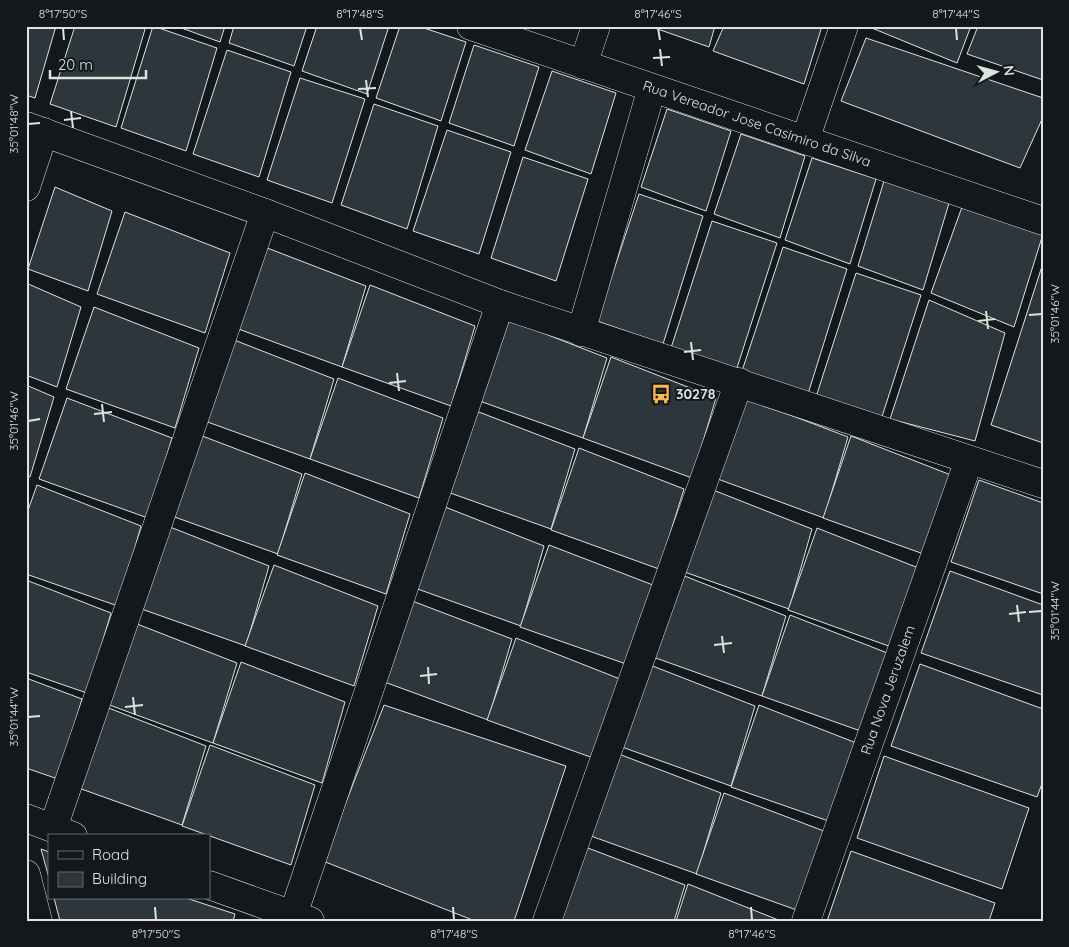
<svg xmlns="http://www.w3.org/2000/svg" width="1069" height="947" font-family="Quicksand,sans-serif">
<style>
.building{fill:#2c363c;stroke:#d8e6dc}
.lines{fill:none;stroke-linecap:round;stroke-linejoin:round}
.minor-casing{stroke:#d8e6dc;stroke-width:29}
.minor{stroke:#14181c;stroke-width:28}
.ticks{fill:none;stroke:#d8e6dc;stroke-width:2}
.labels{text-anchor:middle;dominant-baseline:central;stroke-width:4;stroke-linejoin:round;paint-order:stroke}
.street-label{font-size:14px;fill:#d8e6dc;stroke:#14181c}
.poi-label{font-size:14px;font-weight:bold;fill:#d8e6dc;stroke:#14181c;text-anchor:start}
.neatline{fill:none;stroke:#d8e6dc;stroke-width:2}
.ticks-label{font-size:12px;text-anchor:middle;fill:#d8e6dc}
</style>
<rect width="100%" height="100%" fill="#14181c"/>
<g class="building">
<polygon points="26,26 56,26 35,98 26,95"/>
<polygon points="75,26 146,26 116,127 50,104"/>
<polygon points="153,26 217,48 186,151 121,128"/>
<polygon points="176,26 225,26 220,42"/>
<polygon points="234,26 307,26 294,66 229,43"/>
<polygon points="317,26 389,26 367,94 302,71"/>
<polygon points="400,26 418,26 466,42 441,121 376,98"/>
<polygon points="649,26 715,26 709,47"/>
<polygon points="724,26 822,26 804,84 713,51"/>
<polygon points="867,26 971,26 957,63"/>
<polygon points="978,26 1043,26 1043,80 967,54"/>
<polygon points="866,38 1043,98 1043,117 1020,168 841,101"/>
<polygon points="474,45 539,67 514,146 449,123"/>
<polygon points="227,50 291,72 259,177 193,154"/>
<polygon points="552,71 616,93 591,174 525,150"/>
<polygon points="300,78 365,99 332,203 267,180"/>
<polygon points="374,104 438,126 407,229 341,205"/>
<polygon points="667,109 731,131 706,211 641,187"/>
<polygon points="447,130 511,152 479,254 413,231"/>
<polygon points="741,134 805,156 780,238 714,214"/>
<polygon points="523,157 588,179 556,281 491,258"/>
<polygon points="812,158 876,179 850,264 785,240"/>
<polygon points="884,181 949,203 923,290 858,266"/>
<polygon points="55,187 112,211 88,291 28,269"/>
<polygon points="639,194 703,216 663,344 597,321"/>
<polygon points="962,207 1043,234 1014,327 931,293"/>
<polygon points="125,212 230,253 205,333 97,294"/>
<polygon points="712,221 777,243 736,371 671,348"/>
<polygon points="262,246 366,286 342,367 233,327"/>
<polygon points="783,247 847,269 807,397 741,374"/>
<polygon points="1043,263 1043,443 991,425"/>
<polygon points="856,273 921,295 880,423 815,400"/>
<polygon points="26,283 81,307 57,387 26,375"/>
<polygon points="370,285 475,326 451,406 342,367"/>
<polygon points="929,300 1005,333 975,441 890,419"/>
<polygon points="94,307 199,348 175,428 66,389"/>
<polygon points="502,317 607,358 583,438 474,399"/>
<polygon points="229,338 334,379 310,459 202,420"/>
<polygon points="611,357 716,398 692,478 583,438"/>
<polygon points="338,378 443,418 419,498 310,459"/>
<polygon points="26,385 54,397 30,477 26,475"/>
<polygon points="743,397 848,437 824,518 715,478"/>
<polygon points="67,398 172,438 148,518 39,479"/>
<polygon points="471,409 575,449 551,529 442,490"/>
<polygon points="197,434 302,474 278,554 169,515"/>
<polygon points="851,436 956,477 932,557 823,518"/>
<polygon points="579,448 684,489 659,569 551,530"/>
<polygon points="305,473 410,514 386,594 277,555"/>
<polygon points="979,480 1043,503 1043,594 951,562"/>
<polygon points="37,485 141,526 118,606 26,574 26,516"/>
<polygon points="708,488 812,529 789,609 679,570"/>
<polygon points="440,505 544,546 521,626 412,587"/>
<polygon points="165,525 269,566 246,646 136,607"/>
<polygon points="817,528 921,569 897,649 788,610"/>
<polygon points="549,545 653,585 629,665 520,627"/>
<polygon points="274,565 378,606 354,686 245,646"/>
<polygon points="950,571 1043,605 1043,695 921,653"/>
<polygon points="682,575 786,616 762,696 653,657"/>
<polygon points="26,580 111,613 87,693 26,672"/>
<polygon points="407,599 512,639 488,720 379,680"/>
<polygon points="790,615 895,656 869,734 762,696"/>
<polygon points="132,622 237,663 213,743 104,703"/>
<polygon points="516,638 620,679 596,759 487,720"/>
<polygon points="241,662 345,702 322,783 213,743"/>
<polygon points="920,664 1043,709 1043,781 1037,797 891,746"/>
<polygon points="650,665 755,706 731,786 622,747"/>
<polygon points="26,678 82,699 58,779 26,768"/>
<polygon points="101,705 206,746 182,825 73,786"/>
<polygon points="384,705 566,766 514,921 475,921 323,861"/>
<polygon points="759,705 864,746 837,824 731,787"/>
<polygon points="210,745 315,785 291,865 182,826"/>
<polygon points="616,753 721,793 697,874 588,835"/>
<polygon points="884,756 1029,808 1002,889 857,838"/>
<polygon points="724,793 829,833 805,913 696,874"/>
<polygon points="580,845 685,885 674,921 554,921"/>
<polygon points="41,849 49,852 49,878"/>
<polygon points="851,851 995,903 989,921 827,921"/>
<polygon points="688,884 781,921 676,921"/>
<polygon points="54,898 186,898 235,914 233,921 60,921"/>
</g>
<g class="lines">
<defs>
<g id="minor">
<path id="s1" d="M 471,26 L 1043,221"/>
<polyline points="583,65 596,26"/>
<polyline points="26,126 265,213 500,304 1043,484"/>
<polyline points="805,140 844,26"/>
<polyline points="26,187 44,132"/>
<polyline points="581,332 652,88"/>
<polyline points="26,818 73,836"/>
<polyline points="53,828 265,213"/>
<polyline points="26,874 38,921"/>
<polyline points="209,885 310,921"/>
<polyline points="293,915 500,304"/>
<polyline points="547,921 739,382"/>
<path id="s2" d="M 806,921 L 969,460"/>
</g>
</defs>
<use href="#minor" class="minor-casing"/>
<use href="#minor" class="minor"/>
</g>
<path class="ticks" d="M 63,28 L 64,40M 360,28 L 362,40M 658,28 L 660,40M 956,28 L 957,40M 660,49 L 662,66M 653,58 L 670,57M 366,80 L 368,97M 358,89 L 376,88M 71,111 L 73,128M 64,120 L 81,118M 28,124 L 40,123M 986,311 L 988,329M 1029,315 L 1042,314M 978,321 L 995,319M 691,342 L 693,360M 684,352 L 701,350M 397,373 L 399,391M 389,383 L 406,381M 102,404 L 104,422M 94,414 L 112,412M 28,421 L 40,419M 1017,605 L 1019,622M 1029,612 L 1042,611M 1009,614 L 1026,612M 722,636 L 724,653M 714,645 L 732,643M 428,667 L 429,684M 420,676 L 437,674M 133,697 L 135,715M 125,707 L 143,705M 28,717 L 40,716M 155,907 L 156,920M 453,907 L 454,920M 751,907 L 752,920"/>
<defs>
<symbol id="bus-bare" viewBox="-9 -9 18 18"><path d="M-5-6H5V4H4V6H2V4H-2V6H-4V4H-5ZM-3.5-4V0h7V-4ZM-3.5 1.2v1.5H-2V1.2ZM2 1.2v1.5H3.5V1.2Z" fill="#ffb74d" stroke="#14181c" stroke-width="2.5" paint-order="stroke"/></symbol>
</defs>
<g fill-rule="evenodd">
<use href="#bus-bare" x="647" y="380" width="28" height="28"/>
</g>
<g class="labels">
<g class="street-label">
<text stroke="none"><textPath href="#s1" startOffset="302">Rua Vereador Jose Casimiro da Silva</textPath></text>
<text stroke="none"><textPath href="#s2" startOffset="245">Rua Nova Jeruzalem</textPath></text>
</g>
<g class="poi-label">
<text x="676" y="394">30278</text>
</g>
</g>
<rect width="1069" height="947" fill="none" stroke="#14181c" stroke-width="55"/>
<rect x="48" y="834" width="162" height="65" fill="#14181c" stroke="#626a69"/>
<rect x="58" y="851" width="25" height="8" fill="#14181c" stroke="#626a69"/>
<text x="92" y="860" font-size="15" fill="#d8e6dc">Road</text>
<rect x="58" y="872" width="25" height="15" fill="#2c363c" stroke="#626a69"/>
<text x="92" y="884" font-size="15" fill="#d8e6dc">Building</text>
<g transform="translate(996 72) rotate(84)" stroke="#14181c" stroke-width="4" paint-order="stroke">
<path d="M0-4L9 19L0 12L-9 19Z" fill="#d8e6dc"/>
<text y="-8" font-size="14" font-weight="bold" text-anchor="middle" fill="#d8e6dc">N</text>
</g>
<path d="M50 70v8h96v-8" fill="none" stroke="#d8e6dc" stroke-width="2.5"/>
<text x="58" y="70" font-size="15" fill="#d8e6dc" stroke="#14181c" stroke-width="4" paint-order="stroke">20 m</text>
<rect x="28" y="28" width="1014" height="892" class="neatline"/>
<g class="ticks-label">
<text x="63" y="18">8°17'50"S</text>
<text x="360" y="18">8°17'48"S</text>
<text x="658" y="18">8°17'46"S</text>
<text x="956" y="18">8°17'44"S</text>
<text transform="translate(14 124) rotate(-90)" y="4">35°01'48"W</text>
<text transform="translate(1055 314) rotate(-90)" y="4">35°01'46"W</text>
<text transform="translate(14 421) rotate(-90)" y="4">35°01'46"W</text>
<text transform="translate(1055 611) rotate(-90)" y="4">35°01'44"W</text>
<text transform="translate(14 717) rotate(-90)" y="4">35°01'44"W</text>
<text x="156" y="938">8°17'50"S</text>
<text x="454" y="938">8°17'48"S</text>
<text x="752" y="938">8°17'46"S</text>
</g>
</svg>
